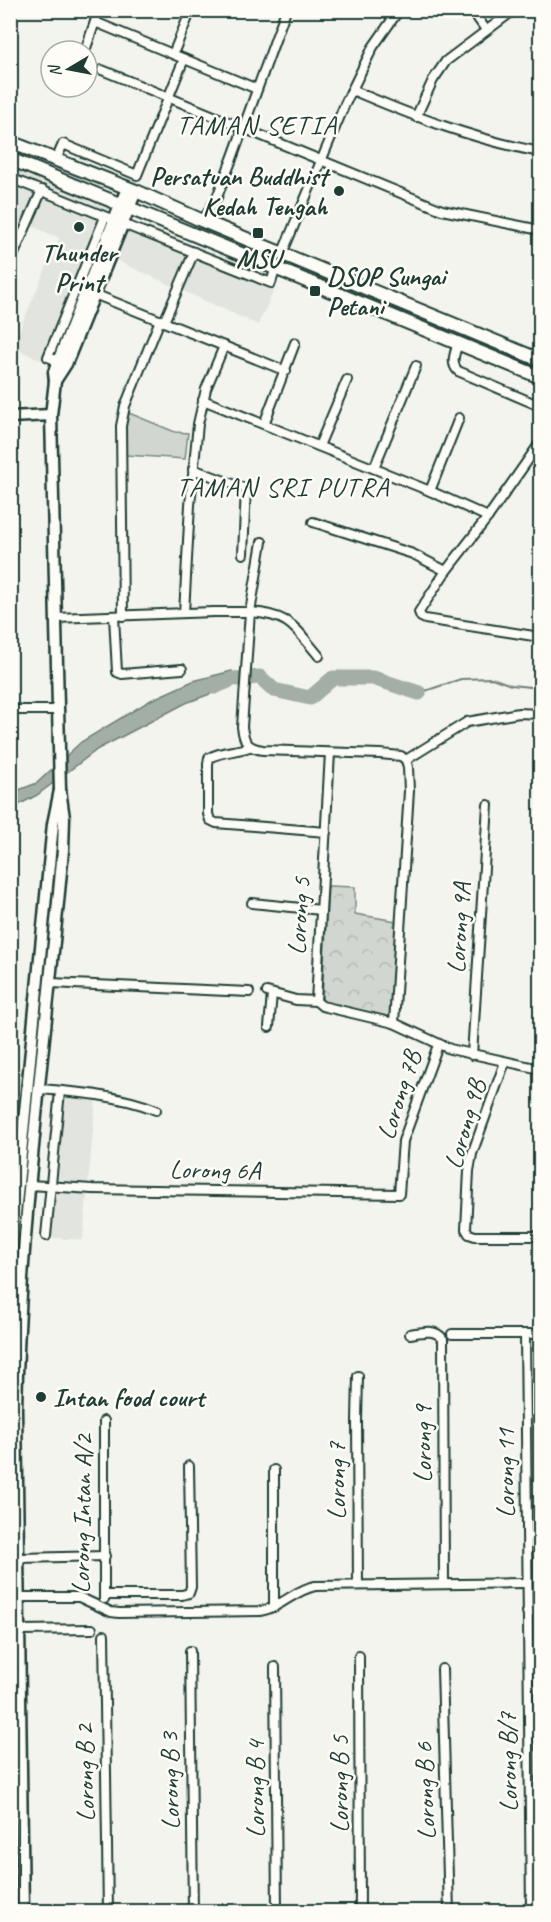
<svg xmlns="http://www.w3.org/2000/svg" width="551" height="1922" font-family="Caveat,sans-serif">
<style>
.built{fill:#e2e5df}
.forest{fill:url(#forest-crowns);stroke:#788a82;stroke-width:1.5}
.garden{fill:#d1d6d1;stroke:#788a82;stroke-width:1.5}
.water{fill:#a3aea7;stroke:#6e8179;stroke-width:1.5}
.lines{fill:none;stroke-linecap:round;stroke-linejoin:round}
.stream{stroke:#6e8179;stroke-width:2}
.river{stroke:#a3aea7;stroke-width:15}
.minor-casing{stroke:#1f3d34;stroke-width:12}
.secondary-casing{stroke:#1f3d34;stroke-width:15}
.primary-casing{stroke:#1f3d34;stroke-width:16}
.minor{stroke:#fdfcf7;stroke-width:8}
.secondary{stroke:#fdfcf7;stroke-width:10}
.primary{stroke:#fdfcf7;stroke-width:12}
.poi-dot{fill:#1f3d34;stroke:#fdfcf7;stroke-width:2}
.labels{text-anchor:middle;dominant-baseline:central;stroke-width:5;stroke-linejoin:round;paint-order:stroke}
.poi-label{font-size:26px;font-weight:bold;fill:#1f3d34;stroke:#fdfcf7}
.street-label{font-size:26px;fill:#1f3d34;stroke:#fdfcf7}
.neighbourhood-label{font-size:27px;letter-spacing:1.5px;fill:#1f3d34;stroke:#fdfcf7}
</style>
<defs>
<pattern id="forest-crowns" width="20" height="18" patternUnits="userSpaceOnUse" patternTransform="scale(1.5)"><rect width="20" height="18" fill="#d1d6d1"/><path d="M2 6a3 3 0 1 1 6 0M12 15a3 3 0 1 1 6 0" fill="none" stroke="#b3b9b4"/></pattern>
</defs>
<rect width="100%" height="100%" fill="#f4f4ef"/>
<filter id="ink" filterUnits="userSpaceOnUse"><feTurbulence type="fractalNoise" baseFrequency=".0167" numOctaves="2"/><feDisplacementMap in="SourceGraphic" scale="12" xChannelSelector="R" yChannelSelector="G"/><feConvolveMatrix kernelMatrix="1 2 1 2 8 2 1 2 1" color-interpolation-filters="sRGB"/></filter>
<g filter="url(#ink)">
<g class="built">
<polygon points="10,167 113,211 49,364 12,347 59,238 11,217"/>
<polygon points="149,226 277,284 258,325 111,258 126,234"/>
<polygon points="54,1084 97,1088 83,1240 40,1237"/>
</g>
<polygon class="forest" points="328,886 355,887 355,914 396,921 392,1020 322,1001"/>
<polygon class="garden" points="129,413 175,432 188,433 185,459 126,455 124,428"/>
<polygon class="water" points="232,671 234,685 186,703 98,749 37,795 11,809 11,793 37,783 81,742 151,700 193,681"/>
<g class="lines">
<polyline class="stream" points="419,693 461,679 492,678 511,685 540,688"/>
<polyline class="river" points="214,687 233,679 260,677 274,690 310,698 333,678 373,678 419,693"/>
<defs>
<g id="minor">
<polyline points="472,10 486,30"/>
<polyline points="95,22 257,89"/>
<polyline points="85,51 99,10"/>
<polyline points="173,54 191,10"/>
<polyline points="102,70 442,210 540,230"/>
<path d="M 352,90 C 415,117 473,139 540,152"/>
<polyline points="416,117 433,80 446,61 514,10"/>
<polyline points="56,160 63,144 137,175 184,59"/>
<polyline points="10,178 109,218"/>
<polyline points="203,221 217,197 232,159 286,10"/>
<polyline points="123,224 271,283 276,267"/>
<polyline points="282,254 345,104 373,47 399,10"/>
<polyline points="10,263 42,190"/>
<polyline points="94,294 286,371"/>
<polyline points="164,322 194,252"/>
<path d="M 458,343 C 455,353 450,363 458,371 L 540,406"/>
<polyline points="58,361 48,357 105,217"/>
<polyline points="203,400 430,491 488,517"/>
<polyline points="264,424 295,343"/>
<polyline points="540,443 488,517 446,571 419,612 421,617 425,619 540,637"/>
<polyline points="319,446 347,380"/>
<polyline points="374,468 416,366"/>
<polyline points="193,469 246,489 243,554"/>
<polyline points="430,491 459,418"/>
<polyline points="313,522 413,554 446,571"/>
<path d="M 262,542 L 250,612 C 291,615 294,627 319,656"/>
<polyline points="184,613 190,505 198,424 206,389 224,346"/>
<polyline points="114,616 117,672 122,674 182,669"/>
<polyline points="123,616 121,426 125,406 160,320"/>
<path d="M 56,618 L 213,612 L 250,612 L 242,727 C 244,742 247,748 263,750 L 380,754 L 401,756 L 406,760"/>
<polyline points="10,710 59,710"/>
<path d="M 249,747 C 236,752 221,751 209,758 L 208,764 L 208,814 L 210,820 L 216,823 L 326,832"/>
<polyline points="330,753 316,1001 322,1006 394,1023 450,1049 540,1069"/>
<polyline points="406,760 467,722 519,713 540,714"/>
<polyline points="252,903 321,910"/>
<polyline points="51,983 249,992"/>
<polyline points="267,992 296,1000 316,1001"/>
<polyline points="394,1023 409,791 408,767 406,760"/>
<polyline points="269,1027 272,994"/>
<polyline points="472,1055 488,805"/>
<polyline points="505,1062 472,1154 469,1171 466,1229 469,1234 475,1236 540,1236"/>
<path d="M 40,1089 C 76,1092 123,1096 156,1110"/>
<polyline points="30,1185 92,1189 399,1194 403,1141 438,1045"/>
<polyline points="46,1236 60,1091"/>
<path d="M 410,1334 C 422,1332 435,1328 443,1339 L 444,1584"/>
<polyline points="452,1334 540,1334"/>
<polyline points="540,1334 540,1323"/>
<polyline points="525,1335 531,1912"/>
<polyline points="274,1470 274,1607"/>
<polyline points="20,1558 105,1556"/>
<polyline points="358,1585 357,1421 358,1376"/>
<polyline points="105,1595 182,1595 189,1593 191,1587 189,1466"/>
<path d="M 20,1597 L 79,1597 L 111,1612 L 119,1613 L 260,1611 C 281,1608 294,1590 315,1586 L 527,1583"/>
<polyline points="104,1599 104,1421"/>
<polyline points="527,1612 540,1611"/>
<polyline points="20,1630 92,1629"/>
<polyline points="104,1635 108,1912"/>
<polyline points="190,1651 193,1912"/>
<polyline points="359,1656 360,1912"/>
<polyline points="275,1667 277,1912"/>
<polyline points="442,1669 449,1912"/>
</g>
<g id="secondary">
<polyline points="55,381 66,364 136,191"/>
<polyline points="10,417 51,415"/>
<polyline points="10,1266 53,824 60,790 51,415 55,381 54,372 58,361 127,188"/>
<path d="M 23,1912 L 16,1409 C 20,1222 46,1036 63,850 L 64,818 L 60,790"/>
</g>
<g id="primary">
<polyline points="10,142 136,191 203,221 540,360"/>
<polyline points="10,159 540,377"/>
</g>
</defs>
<use href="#minor" class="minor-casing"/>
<use href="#secondary" class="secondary-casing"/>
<use href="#primary" class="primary-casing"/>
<use href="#minor" class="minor"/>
<use href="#secondary" class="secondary"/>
<use href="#primary" class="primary"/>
</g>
</g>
<g class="poi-dot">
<circle cx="339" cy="191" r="6"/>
<circle cx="79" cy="227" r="6"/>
<rect x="252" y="227" width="12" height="12" rx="3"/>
<rect x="309" y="285" width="12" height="12" rx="3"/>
<circle cx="41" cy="1397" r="6"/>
</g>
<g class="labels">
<g class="poi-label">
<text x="327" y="176" text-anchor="end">Persatuan Buddhist<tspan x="327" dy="30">Kedah Tengah</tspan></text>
<text x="79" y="252">Thunder<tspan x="79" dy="30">Print</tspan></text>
<text x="258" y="258">MSU</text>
<text x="327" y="276" text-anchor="start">DSOP Sungai<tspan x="327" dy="30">Petani</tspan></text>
<text x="53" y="1397" text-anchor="start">Intan food court</text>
</g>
<g class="street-label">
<text transform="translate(299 916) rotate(-86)">Lorong 5</text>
<text transform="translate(459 928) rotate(-86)">Lorong 9A</text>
<text transform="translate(399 1095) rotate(-72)">Lorong 7B</text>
<text transform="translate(465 1124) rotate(-74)">Lorong 9B</text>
<text transform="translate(215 1170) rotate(1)">Lorong 6A</text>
<text transform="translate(422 1444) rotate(-90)">Lorong 9</text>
<text transform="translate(505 1473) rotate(-90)">Lorong 11</text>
<text transform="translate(336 1481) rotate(-90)">Lorong 7</text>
<text transform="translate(82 1514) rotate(-89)">Lorong Intan A/2</text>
<text transform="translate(508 1762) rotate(-91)">Lorong B/7</text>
<text transform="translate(85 1773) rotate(-91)">Lorong B 2</text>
<text transform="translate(170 1781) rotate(-91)">Lorong B 3</text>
<text transform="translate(339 1784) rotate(-90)">Lorong B 5</text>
<text transform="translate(255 1789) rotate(-90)">Lorong B 4</text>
<text transform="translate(425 1791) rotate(-92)">Lorong B 6</text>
</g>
<g class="neighbourhood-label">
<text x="257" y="125">TAMAN SETIA</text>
<text x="283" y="487">TAMAN SRI PUTRA</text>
</g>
</g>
<rect width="551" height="1922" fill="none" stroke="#fdfcf7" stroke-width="36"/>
<rect x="18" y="18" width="515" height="1886" fill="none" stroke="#1f3d34" stroke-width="2" filter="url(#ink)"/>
<g transform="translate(69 69) rotate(260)"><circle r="28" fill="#fdfcf7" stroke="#a4b0a9" stroke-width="1.5"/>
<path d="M0-4.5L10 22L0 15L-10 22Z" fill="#1f3d34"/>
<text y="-9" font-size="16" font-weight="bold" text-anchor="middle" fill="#1f3d34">N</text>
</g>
</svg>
